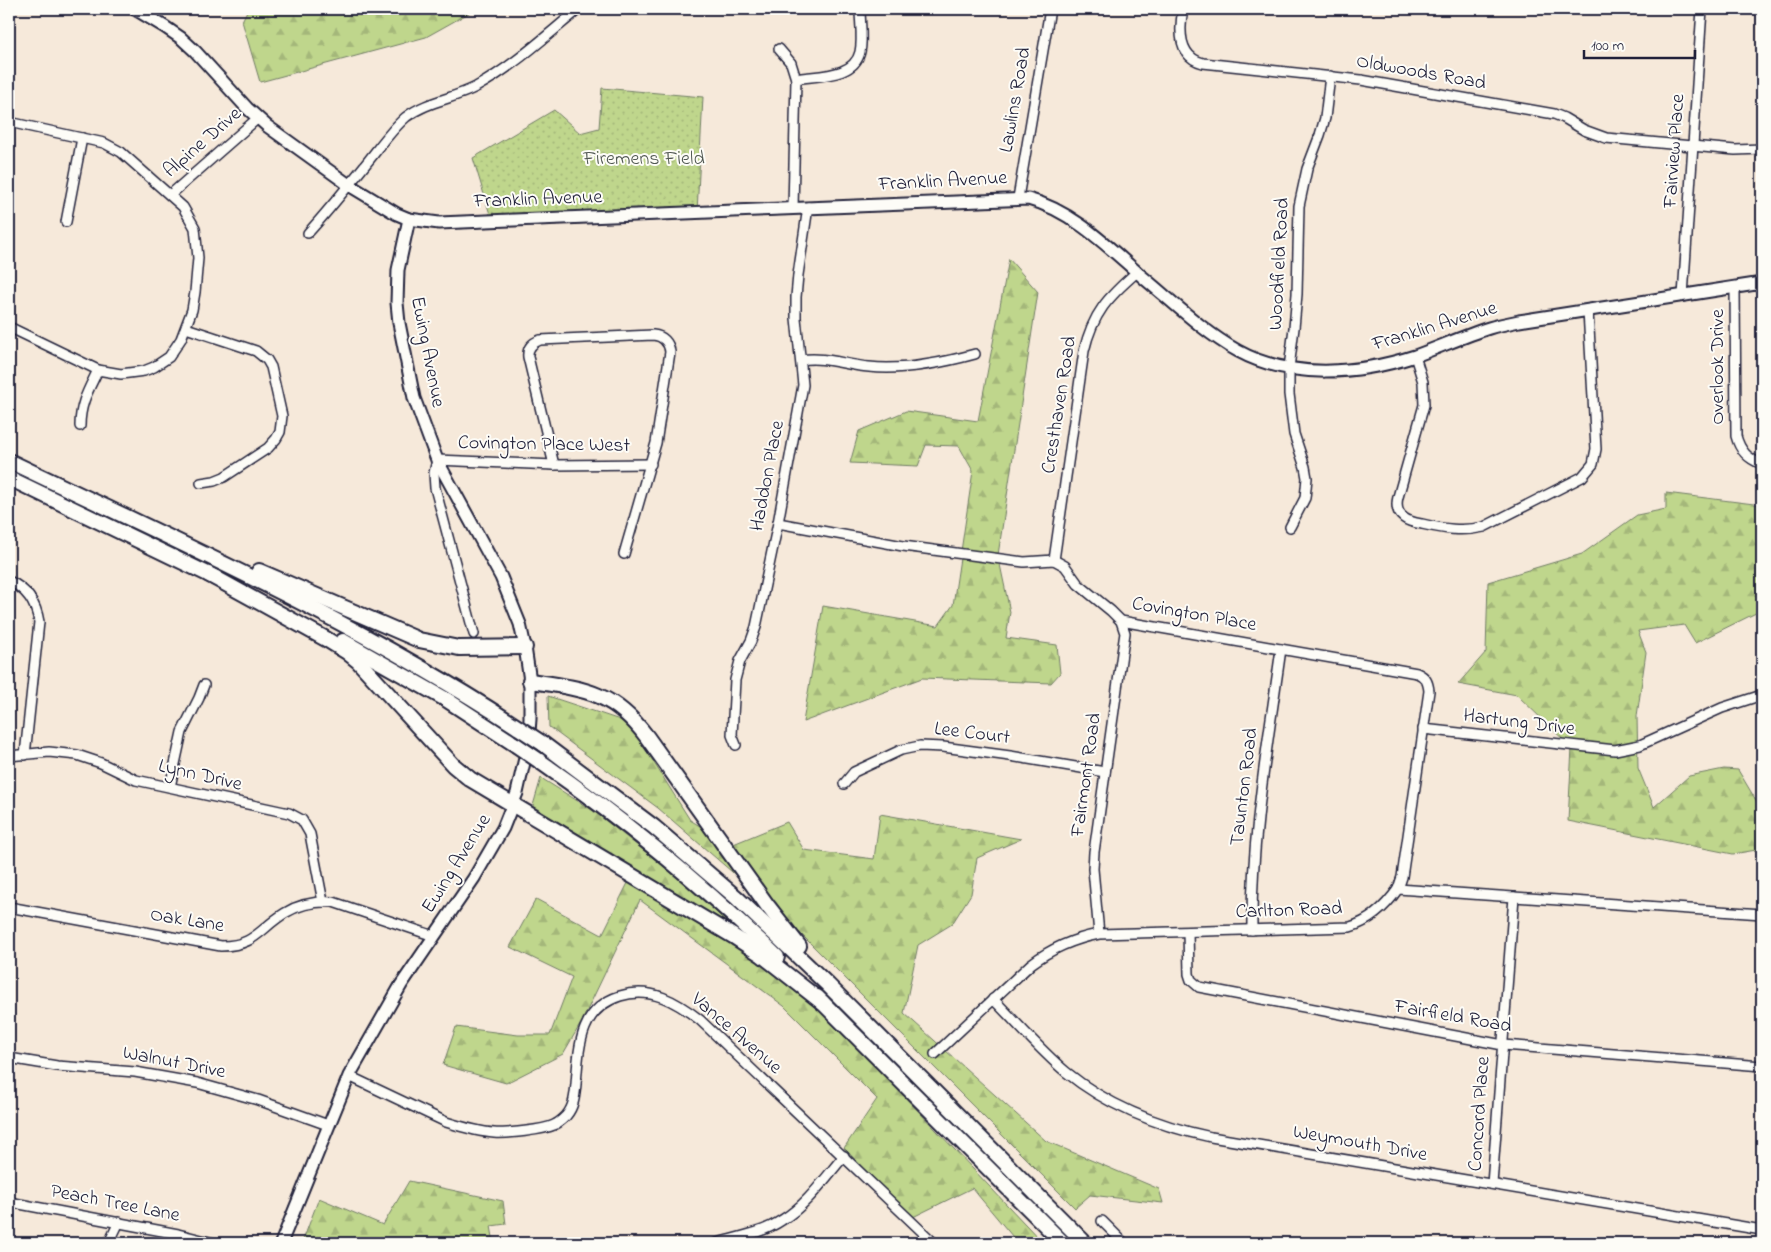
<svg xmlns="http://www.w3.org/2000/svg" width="1771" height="1252" font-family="'Indie Flower',sans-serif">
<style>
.forest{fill:url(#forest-firs);stroke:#707c64}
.park{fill:url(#park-dots);stroke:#707c64}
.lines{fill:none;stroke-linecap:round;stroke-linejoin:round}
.minor-casing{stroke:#22223b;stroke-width:12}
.major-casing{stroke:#22223b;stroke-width:15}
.highway-casing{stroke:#22223b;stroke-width:18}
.minor{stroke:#fdfcf7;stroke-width:9}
.major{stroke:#fdfcf7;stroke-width:11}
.highway{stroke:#fdfcf7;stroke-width:14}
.highway-bridge-casing{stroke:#22223b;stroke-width:18;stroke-linecap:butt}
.highway-bridge{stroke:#fdfcf7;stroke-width:14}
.labels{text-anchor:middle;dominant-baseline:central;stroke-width:4;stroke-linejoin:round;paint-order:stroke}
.street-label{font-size:20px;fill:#22223b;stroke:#fdfcf7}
.park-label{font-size:20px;fill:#515853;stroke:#fdfcf7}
</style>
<defs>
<pattern id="forest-firs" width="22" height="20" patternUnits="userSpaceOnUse" patternTransform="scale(1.25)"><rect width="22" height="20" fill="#bfd68c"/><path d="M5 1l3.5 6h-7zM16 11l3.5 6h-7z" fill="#a4b77a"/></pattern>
<pattern id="park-dots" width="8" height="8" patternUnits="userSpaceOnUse" patternTransform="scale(1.25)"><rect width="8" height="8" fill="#bfd68c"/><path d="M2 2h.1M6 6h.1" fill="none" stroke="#a4b77a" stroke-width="1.8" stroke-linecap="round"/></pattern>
</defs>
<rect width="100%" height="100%" fill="#f6e9da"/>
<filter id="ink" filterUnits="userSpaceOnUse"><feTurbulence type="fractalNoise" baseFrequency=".02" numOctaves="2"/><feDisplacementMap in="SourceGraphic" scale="10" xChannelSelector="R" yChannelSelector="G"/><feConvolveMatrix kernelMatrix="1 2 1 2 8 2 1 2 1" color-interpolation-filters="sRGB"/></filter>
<g filter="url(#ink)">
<g class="forest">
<polygon points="248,9 476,9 426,37 260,82 242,21"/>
<polygon points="1009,259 1038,292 998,555 1010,612 1006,638 1057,645 1060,673 1051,683 922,678 803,722 823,606 938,626 953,605 973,471 959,446 926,445 918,466 850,463 859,431 906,411 978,421"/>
<polygon points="1666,493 1762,505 1762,610 1695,643 1684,625 1638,631 1646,652 1637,716 1638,768 1654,807 1689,776 1724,769 1738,770 1760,807 1762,808 1762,849 1733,854 1568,821 1572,748 1517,695 1458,684 1486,652 1488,582 1582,554 1637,515 1666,509"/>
<polygon points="548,696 629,723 690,820 731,845 787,822 804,850 874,859 880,814 1021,839 977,858 971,894 952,924 918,945 904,1013 1046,1141 1159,1189 1163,1203 1090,1195 1075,1208 783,916 658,808 549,727"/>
<polygon points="541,778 592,810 689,886 850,1039 1043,1243 1018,1243 972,1188 911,1218 844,1148 877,1099 784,1006 640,900 581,1023 563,1054 506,1083 443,1065 456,1027 518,1035 550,1035 572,977 510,947 536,899 602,935 633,873 532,809"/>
<polygon points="409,1181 503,1201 506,1224 491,1226 494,1243 302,1243 319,1198 383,1225"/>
</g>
<polygon class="park" points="602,88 703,97 697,212 492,221 473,158 554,110 580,133 599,128"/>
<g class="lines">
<defs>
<g id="minor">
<path d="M 1183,9 C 1179,30 1178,57 1203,63 L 1361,80 L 1554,114 L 1564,118 L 1584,130 L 1606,138 L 1735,150 L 1762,149"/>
<polyline points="779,49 791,63 796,79 793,208"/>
<path d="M 796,79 C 817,75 854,78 860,52 C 863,39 860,22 860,9"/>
<polyline points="9,122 104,143 121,152 183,207 195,228 198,258 195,292 192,310 181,339 169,357 154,367 144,371 121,374 98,370 9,327"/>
<polyline points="170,195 258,118"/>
<polyline points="1018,198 1050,9"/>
<polyline points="66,222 82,138"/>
<path d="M 308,233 C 329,210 349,185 369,160 C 381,145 392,129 406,117 C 427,101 453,99 476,87 C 514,66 546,36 579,9"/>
<path d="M 1735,287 L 1736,436 C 1740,451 1748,459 1762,464"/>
<polyline points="1683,296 1702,9"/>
<polyline points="186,328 256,351 267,360 271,367 282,416 280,432 276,439 268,448 224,477 214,481 201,483"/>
<path d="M 1415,356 L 1423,382 L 1424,405 L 1398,497 C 1396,505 1397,513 1404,518 C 1409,522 1416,523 1422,524 C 1444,529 1462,532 1484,527 L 1582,477 L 1593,464 L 1596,449 L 1588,311"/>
<path d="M 801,360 C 824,356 845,365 869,367 C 904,371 942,363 975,354"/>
<path d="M 80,426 C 80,403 89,389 98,370"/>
<path d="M 554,465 L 528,357 C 527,348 532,343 540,340 L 653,335 C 663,336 669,342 670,352 L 656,443 L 624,554"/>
<path d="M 778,523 L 903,546 L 1024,562 L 1054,560 L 1065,566 L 1078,584 L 1111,611 L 1121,621 L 1417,673 C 1426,677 1428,682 1429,691 L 1402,877 L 1398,889"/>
<polyline points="1290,527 1305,498 1307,478 1305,467 1294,434 1289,394 1289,368 1294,328 1297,294 1299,206 1307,169 1320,135 1325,118 1330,76"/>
<path d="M 1054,560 L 1084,351 C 1093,313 1108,297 1137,272"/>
<path d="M 9,581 C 27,589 36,603 39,622 L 25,755"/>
<polyline points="474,634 435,488 434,473 437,460 554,465 651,464"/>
<polyline points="1423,729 1615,750 1640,745 1722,708 1762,695"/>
<polyline points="736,745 732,735 735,680 740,661 751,641 756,627 778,523 803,385 796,318 796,297 798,275 808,207"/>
<polyline points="9,756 49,752 77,755 101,763 136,780 289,813 302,820 310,834 323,902"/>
<polyline points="844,784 854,772 901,750 920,746 943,747 1010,756 1105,772"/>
<polyline points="170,787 182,732 199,698 204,685"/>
<path d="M 9,907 L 221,946 C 255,946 259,929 285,913 C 300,904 316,901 333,902 L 434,936"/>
<path d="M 1252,930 C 1251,836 1268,743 1281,649"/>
<polyline points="1188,932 1189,974 1191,980 1199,987 1503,1045 1762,1066"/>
<polyline points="1099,934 1093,869 1094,852 1122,653 1125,633 1121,621"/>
<path d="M 993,999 C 1017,1023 1040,1050 1066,1072 C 1108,1106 1158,1126 1211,1137 L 1762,1230"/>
<path d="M 935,1054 L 1031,964 C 1052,948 1073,939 1099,934 L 1350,927 C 1371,921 1386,906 1398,889 L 1762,914"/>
<polyline points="9,1058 57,1066 135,1072 197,1083 258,1100 328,1125"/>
<path d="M 349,1076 L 446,1122 C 462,1127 478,1132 494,1133 C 506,1134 544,1130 554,1125 C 559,1123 563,1119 566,1116 C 574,1107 575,1095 576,1084 C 579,1048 579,1009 620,996 C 651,986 677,1002 700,1020 L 934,1243"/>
<polyline points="1492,1184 1514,897"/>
<polyline points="9,1202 178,1234 214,1243"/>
<polyline points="1102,1221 1124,1243"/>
<polyline points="109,1243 119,1222"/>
<path d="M 717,1243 C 739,1237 763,1233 782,1220 C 807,1205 825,1178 844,1156"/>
</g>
<g id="major">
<path d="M 135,9 L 165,27 L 181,38 L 195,51 L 247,108 L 267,126 L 349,185 L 397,214 L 409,219 L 439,223 L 1028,199 C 1074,211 1110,249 1145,279 C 1175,304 1204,332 1238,351 C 1291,380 1359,374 1415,356 C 1440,347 1464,336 1489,328 C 1499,325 1509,323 1519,321 L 1762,283"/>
<polyline points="281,1243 349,1076 401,985 474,878 503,828 517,793 528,745 530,719 530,681 525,647 520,624 501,577 437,460 414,398 399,323 397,303 398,270 409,219"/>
</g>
<g id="highway">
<path d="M 9,461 C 182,544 358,622 519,728"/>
<polyline points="9,478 216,578"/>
<polyline points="259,571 419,640 459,648 525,647"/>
<polyline points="208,574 326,639 347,652 358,661 453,765 470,779 733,936 762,955 823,1003"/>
<polyline points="343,641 447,700 516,745"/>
<path d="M 530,681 C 584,689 613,691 647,737 L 767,905 L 799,946"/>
<polyline points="542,743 654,827 737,898 828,985 1085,1243"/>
<path d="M 538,760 C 623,819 703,885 777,957"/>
<polyline points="817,997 1063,1243"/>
</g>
</defs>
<use href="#minor" class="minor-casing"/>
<use href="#major" class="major-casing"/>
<use href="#highway" class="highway-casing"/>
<use href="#minor" class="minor"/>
<use href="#major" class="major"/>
<use href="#highway" class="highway"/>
<defs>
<g id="highway-bridge">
<polyline points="519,728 542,743"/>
<polyline points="516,745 538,760"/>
</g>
</defs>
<use href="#highway-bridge" class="highway-bridge-casing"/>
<use href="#highway-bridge" class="highway-bridge"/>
</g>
</g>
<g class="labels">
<g class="street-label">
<text transform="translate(1421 73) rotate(10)">Oldwoods Road</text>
<text transform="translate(1016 100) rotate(-80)">Lawlins Road</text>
<text transform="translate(203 143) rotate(-41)">Alpine Drive</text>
<text transform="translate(1675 151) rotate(-86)">Fairview Place</text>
<text transform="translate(943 182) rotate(-3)">Franklin Avenue</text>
<text transform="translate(538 200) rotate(-2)">Franklin Avenue</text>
<text transform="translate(1280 264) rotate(-87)">Woodfield Road</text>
<text transform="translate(1435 327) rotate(-17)">Franklin Avenue</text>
<text transform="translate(427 352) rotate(79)">Ewing Avenue</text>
<text transform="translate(1718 367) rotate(-90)">Overlook Drive</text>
<text transform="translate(1060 405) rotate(-81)">Cresthaven Road</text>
<text transform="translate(544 445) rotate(1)">Covington Place West</text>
<text transform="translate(768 476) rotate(-79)">Haddon Place</text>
<text transform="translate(1194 615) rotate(10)">Covington Place</text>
<text transform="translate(1519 723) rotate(7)">Hartung Drive</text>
<text transform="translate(972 734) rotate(7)">Lee Court</text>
<text transform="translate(1087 775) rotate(-82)">Fairmont Road</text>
<text transform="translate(200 776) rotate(13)">Lynn Drive</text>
<text transform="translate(1245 787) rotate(-83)">Taunton Road</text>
<text transform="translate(457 864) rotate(-58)">Ewing Avenue</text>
<text transform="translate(1289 911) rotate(-2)">Carlton Road</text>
<text transform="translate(187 921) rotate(9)">Oak Lane</text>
<text transform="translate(1453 1017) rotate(10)">Fairfield Road</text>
<text transform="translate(736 1034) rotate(41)">Vance Avenue</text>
<text transform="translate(174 1063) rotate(11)">Walnut Drive</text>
<text transform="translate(1480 1114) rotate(-86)">Concord Place</text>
<text transform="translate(1360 1144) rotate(10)">Weymouth Drive</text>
<text transform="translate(115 1204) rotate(11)">Peach Tree Lane</text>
</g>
<g class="park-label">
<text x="644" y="159">Firemens Field</text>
</g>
</g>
<rect width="1771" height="1252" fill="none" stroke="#fdfcf7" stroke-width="30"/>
<rect x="15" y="15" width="1741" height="1222" fill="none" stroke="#22223b" stroke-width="2" filter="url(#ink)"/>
<path d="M1584 50v8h111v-8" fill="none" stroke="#22223b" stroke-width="2.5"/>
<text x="1591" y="50" font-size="15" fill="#22223b" stroke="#fdfcf7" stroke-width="4" paint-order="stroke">100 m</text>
</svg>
